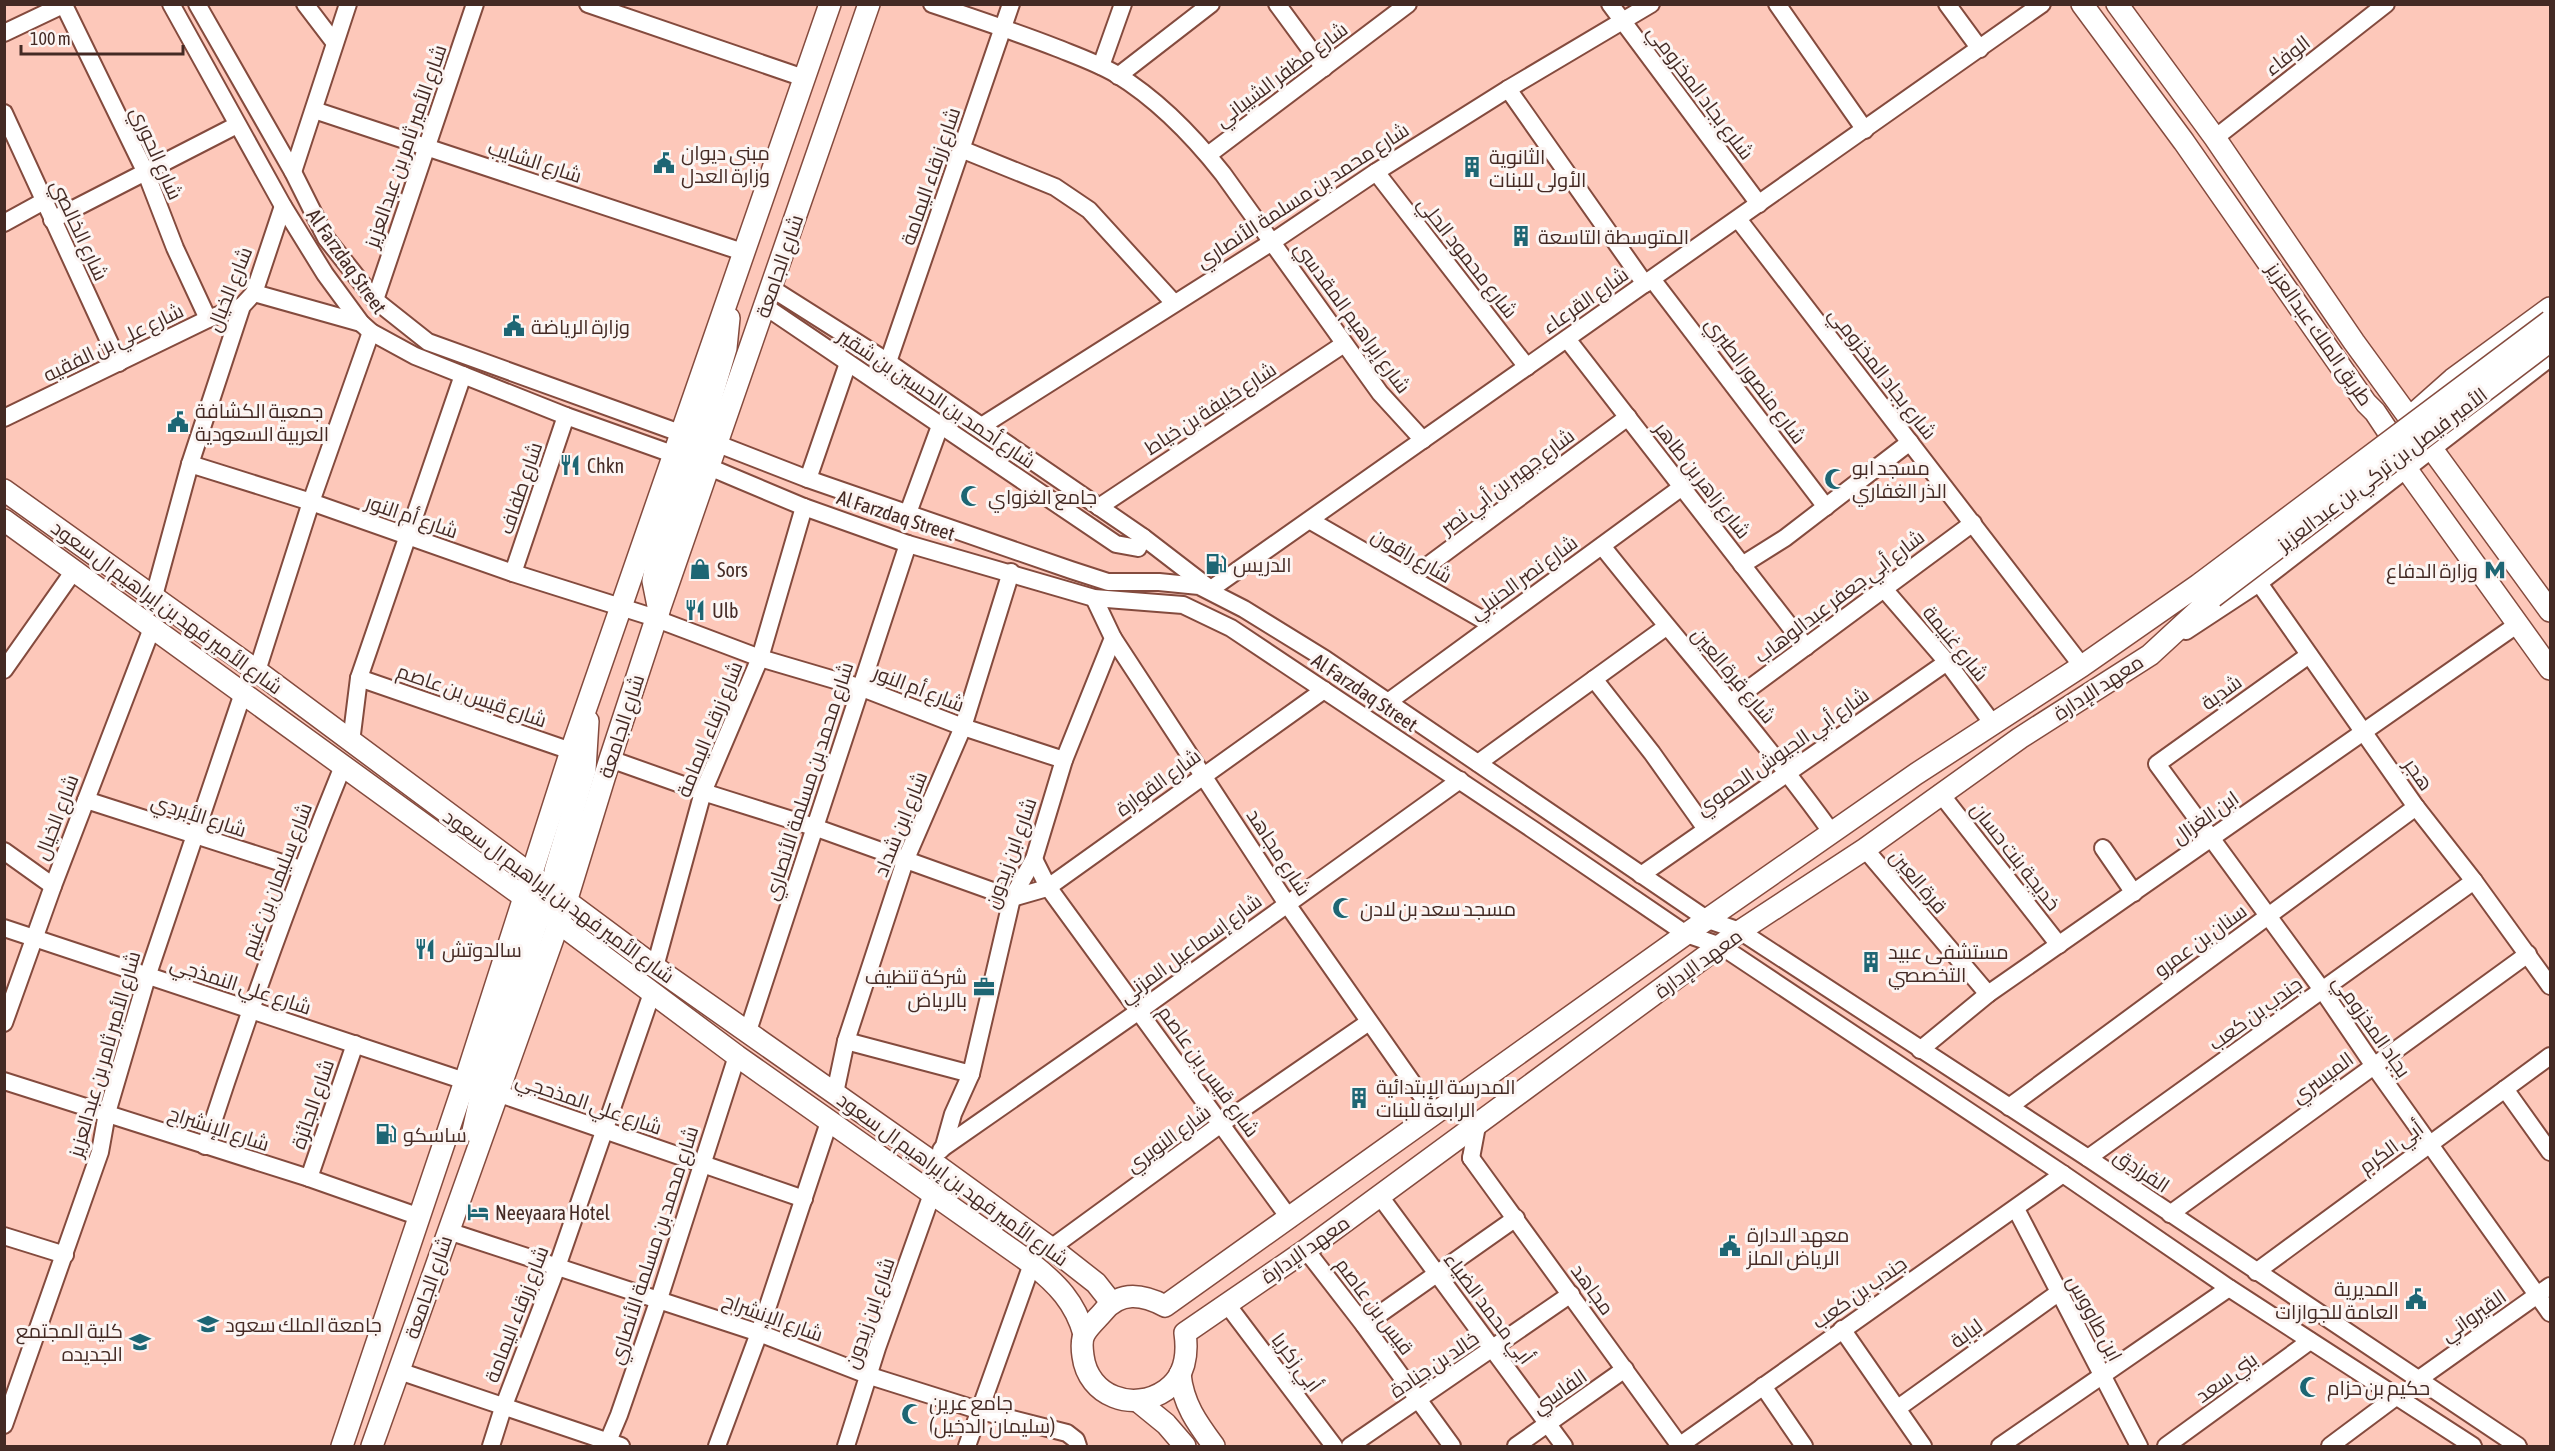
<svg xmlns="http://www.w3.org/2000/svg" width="2555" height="1451" font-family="'Asap Condensed',Cairo,sans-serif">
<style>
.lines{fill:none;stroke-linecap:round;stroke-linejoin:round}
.minor-casing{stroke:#844b3e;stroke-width:20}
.major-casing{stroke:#844b3e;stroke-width:24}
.minor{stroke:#fff;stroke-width:16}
.major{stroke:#fff;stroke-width:21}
.major-bridge-casing{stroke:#844b3e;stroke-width:24;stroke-linecap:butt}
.major-bridge{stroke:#fff;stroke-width:21}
.labels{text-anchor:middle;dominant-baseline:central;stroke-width:6;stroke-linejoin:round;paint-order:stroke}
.street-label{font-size:20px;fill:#442a24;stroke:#fcf5f3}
.poi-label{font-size:20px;fill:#442a24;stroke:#fcf5f3;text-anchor:start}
</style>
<rect width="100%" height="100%" fill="#fdc8ba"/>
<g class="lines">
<defs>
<g id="minor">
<polyline points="171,4 283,206 325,274 361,323 371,332 415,356 566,416 709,467 804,507 908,544 1094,598 1183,605 1231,628 1532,829 1686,934 1721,946 2063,1174 2229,1288 2473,1446"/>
<polyline points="197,4 293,172 326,238 375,300 428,342 680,433 718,444 808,479 1071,570 1108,582 1159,582 1199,586 1244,609 1325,659 1708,920 1740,931 2088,1158 2518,1446"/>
<polyline points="305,4 334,42"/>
<polyline points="588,4 804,78"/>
<path d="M 932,4 C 974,18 1016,32 1057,48 C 1077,56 1097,63 1116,74 C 1157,99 1193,136 1223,174 L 1380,393 L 1423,440"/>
<polyline points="1277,4 1324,68"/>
<polyline points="1610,4 1759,204"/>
<polyline points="1777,4 1865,130"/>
<polyline points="1947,4 1980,49"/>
<polyline points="64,5 146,173 175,248 208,319"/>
<polyline points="4,33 65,4"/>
<polyline points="1101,66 1123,4"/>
<polyline points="1118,76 1211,4"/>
<polyline points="1508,89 1645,284"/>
<polyline points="314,110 743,252"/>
<polyline points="4,113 119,363"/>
<polyline points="2215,138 2386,4"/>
<polyline points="961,149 1055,187 1089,210 1174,303"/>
<polyline points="1208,155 1408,4"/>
<polyline points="293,172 348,4"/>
<polyline points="1376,172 1527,367"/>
<polyline points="1738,219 2082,666"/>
<polyline points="52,220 237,125"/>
<polyline points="4,223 44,201"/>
<polyline points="1652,279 1826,507"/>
<polyline points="771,288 888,362 1143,537 1208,587"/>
<polyline points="254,293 361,323"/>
<polyline points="375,300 475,4"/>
<polyline points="766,307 1116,544 1138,548 1143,537"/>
<polyline points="1567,339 1806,647"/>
<polyline points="888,362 1011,4"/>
<polyline points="4,418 208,319 242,306"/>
<polyline points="980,427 1272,242 1376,172 1508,89 1651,4"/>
<polyline points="190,464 311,502 513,573 646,615 760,658 862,688 963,727 1064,760"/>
<polyline points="808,479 848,363"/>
<polyline points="1099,507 1344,344"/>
<polyline points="908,513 940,426"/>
<polyline points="1311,521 1492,625"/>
<path d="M 1602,546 C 1678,642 1760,733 1832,833"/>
<polyline points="1742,565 1785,538 1910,442"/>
<polyline points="513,573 566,416"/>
<polyline points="1411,578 1628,417"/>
<polyline points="2259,583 2416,807 2474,881 2550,986"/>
<polyline points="1211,589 2042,4"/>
<polyline points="1884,589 1947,662 1993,724"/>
<polyline points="154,596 190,464 242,306 254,293 283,206"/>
<polyline points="2186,631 2259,583 2550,358"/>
<polyline points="1113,638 1287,904 1435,1115"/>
<polyline points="2309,655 2157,764 2323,991 2374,1066 2550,1313"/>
<polyline points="4,670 73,572"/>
<polyline points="257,671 311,502 371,332"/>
<polyline points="359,678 571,751"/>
<polyline points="1594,679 1652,753 1706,829"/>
<polyline points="1388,702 1682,487"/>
<polyline points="1731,702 1973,523"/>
<polyline points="351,742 359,678 463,375"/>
<polyline points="610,759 703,792 814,827 1012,898 1047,888 1324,690"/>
<polyline points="1478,763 1666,627"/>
<polyline points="1940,793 2059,945"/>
<polyline points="86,800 301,869"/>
<polyline points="2103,848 2134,893"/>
<polyline points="1865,849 1988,994"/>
<polyline points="4,851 53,886"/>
<polyline points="1034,859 1048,887 1290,1219"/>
<polyline points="1641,875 1947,662"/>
<polyline points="4,928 465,1081"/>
<polyline points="655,967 703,792 760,658 804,507"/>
<polyline points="4,1023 53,886 152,628"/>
<polyline points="748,1031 908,544"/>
<polyline points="846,1041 971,1074"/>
<polyline points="1920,1050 1988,994 2518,624"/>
<polyline points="4,1081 309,1178 420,1217"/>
<polyline points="2505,1089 2550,1152"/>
<polyline points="497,1093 804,1199"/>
<polyline points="835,1093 846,1041 905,861 963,727 1011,572"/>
<polyline points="2009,1107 2416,807"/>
<path d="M 205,1146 C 247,1017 292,891 343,766"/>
<polyline points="944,1147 1139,1011 1460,780"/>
<polyline points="941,1150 944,1146 953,1114 971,1074 1012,898 1034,859 1064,760 1113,638 1094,598"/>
<polyline points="1471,1158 1680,1446"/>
<polyline points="1471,1158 1477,1126"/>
<polyline points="2088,1158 2474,881"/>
<polyline points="309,1178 355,1044"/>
<polyline points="1379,1195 1564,1446"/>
<polyline points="2016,1209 2139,1446"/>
<polyline points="2170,1214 2528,954"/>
<polyline points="448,1231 759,1333 870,1376 981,1411 1067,1433 1076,1440 1078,1446"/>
<polyline points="4,1236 65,1255"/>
<polyline points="1051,1248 1221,1124 1369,1022"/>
<polyline points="1306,1250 1364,1325 1452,1446"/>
<polyline points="2256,1272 2550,1056"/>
<polyline points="1226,1303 1334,1446"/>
<polyline points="1364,1325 1516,1218"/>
<polyline points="1842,1329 1923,1446"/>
<polyline points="399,1371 621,1446"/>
<polyline points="2419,1379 2550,1286"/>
<polyline points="1763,1386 1804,1446"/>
<polyline points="1898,1408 2058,1293"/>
<polyline points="4,1425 100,1152 107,1113 147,977 243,693"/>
<polyline points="491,1446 503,1408 557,1267 652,993"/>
<polyline points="606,1446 619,1415 659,1299 737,1056"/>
<polyline points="717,1446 759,1333 829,1122"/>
<polyline points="846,1446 877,1348 932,1194"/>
<polyline points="967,1446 1032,1264"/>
<polyline points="1350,1446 1571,1294"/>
<polyline points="1516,1446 1625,1369"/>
<polyline points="1679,1446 2063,1174"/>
<polyline points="2000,1446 2229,1288"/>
<polyline points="2166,1446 2310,1341"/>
<polyline points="2330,1446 2397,1396"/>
</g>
<g id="major">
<polyline points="2082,4 2184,142 2366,403 2375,412 2387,430 2402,463 2550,669"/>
<polyline points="2117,4 2215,138 2354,342 2550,611"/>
<polyline points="2418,410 2453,379 2550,308"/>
<polyline points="4,490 257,671 655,967 931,1161 1059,1254 1096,1283 1111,1302"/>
<path d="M 4,520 L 539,908 L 737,1056 L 1032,1264 C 1057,1284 1075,1302 1084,1334"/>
<path d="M 2201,583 L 2082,666 L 1916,774 L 1686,934 L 1165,1306 C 1142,1294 1120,1291 1103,1312 C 1097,1319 1089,1326 1085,1333 C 1081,1339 1082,1349 1083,1356 C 1088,1396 1133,1413 1166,1390 C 1185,1377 1188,1354 1185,1333 L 1306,1250 L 1740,931 L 1865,849 L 2020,738 L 2150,655 L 2213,597"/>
<polyline points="659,611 653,581 655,570 699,439 726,348 729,318"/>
<polyline points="553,904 555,871 585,770 588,721"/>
<polyline points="473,1131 486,1072 536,925 538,896"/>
<path d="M 1180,1374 C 1183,1404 1197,1423 1214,1446"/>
<polyline points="1139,1402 1166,1424 1185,1446"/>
<polyline points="342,1446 465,1081 571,751 830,4"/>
<polyline points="372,1446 566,902 610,759 656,619 869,4"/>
</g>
</defs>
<use href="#minor" class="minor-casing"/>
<use href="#major" class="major-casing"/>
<use href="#minor" class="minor"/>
<use href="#major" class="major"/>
<defs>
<g id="major-bridge">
<polyline points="2201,583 2550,321"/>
<polyline points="2213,597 2550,341"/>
</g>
</defs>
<use href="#major-bridge" class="major-bridge-casing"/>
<use href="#major-bridge" class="major-bridge"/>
</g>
<defs>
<symbol id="civic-bare" viewBox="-9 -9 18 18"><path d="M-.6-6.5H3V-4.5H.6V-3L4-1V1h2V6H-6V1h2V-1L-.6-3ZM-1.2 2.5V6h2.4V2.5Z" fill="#1e6674" stroke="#fcf5f3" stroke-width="2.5" paint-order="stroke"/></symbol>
<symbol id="building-bare" viewBox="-9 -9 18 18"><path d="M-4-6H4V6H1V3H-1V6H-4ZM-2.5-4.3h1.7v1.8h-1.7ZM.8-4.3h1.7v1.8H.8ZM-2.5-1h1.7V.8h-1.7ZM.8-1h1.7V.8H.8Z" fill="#1e6674" stroke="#fcf5f3" stroke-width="2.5" paint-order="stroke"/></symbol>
<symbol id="restaurant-bare" viewBox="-9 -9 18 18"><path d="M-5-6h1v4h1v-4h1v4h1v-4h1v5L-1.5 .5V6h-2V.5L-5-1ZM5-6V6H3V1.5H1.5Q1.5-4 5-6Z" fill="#1e6674" stroke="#fcf5f3" stroke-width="2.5" paint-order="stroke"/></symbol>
<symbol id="mosque-bare" viewBox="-9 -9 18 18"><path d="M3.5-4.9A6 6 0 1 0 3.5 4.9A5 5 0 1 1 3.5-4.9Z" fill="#1e6674" stroke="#fcf5f3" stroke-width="2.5" paint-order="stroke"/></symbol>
<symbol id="fuel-bare" viewBox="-9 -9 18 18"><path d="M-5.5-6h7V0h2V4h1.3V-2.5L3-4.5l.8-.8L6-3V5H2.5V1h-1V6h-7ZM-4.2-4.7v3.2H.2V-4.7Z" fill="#1e6674" stroke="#fcf5f3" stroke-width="2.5" paint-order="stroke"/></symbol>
<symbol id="shop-bare" viewBox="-9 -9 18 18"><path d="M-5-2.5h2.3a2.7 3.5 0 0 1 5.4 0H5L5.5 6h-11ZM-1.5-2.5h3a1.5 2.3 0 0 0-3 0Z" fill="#1e6674" stroke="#fcf5f3" stroke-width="2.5" paint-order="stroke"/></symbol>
<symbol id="metro-bare" viewBox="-9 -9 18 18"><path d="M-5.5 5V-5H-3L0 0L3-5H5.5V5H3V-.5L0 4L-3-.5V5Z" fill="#1e6674" stroke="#fcf5f3" stroke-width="2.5" paint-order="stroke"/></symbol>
<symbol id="office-bare" viewBox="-9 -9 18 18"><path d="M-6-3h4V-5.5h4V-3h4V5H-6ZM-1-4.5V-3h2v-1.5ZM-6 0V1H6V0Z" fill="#1e6674" stroke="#fcf5f3" stroke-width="2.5" paint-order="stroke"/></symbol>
<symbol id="hotel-bare" viewBox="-9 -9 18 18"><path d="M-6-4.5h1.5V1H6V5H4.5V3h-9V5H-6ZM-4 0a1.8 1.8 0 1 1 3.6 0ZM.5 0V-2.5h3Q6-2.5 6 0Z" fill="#1e6674" stroke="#fcf5f3" stroke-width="2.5" paint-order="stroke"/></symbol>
<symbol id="university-bare" viewBox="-9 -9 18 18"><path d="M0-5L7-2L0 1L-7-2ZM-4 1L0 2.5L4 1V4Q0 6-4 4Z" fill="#1e6674" stroke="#fcf5f3" stroke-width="2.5" paint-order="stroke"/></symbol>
</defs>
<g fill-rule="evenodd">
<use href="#civic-bare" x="649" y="148" width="30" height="30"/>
<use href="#building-bare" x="1457" y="152" width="30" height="30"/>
<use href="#building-bare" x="1506" y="221" width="30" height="30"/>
<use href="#civic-bare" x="499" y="311" width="30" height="30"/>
<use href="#civic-bare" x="163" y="407" width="30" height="30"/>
<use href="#restaurant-bare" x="555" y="450" width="30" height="30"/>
<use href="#mosque-bare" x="1820" y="464" width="30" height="30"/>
<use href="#mosque-bare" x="956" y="481" width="30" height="30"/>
<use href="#fuel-bare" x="1201" y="549" width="30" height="30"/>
<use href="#shop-bare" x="685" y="554" width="30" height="30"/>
<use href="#metro-bare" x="2480" y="555" width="30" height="30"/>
<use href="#restaurant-bare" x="680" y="595" width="30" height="30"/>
<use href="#mosque-bare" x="1328" y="893" width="30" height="30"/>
<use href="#restaurant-bare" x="410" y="934" width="30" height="30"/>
<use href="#building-bare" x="1856" y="947" width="30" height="30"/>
<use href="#office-bare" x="969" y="972" width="30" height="30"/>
<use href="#building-bare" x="1344" y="1083" width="30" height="30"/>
<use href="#fuel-bare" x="371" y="1119" width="30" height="30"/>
<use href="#hotel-bare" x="463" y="1197" width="30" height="30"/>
<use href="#civic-bare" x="1715" y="1231" width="30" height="30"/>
<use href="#civic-bare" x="2401" y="1284" width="30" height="30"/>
<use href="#university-bare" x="193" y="1309" width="30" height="30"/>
<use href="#university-bare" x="125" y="1327" width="30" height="30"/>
<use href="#mosque-bare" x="2295" y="1372" width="30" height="30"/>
<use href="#mosque-bare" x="897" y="1399" width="30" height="30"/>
</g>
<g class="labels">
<g class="street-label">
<text transform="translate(2287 55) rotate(-38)">الوفاء</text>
<text transform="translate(1281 74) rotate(-37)">شارع مظفر الشيباني</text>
<text transform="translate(1701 92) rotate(53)">شلرع بجاد المخزومي</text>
<text transform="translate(405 146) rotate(-71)">شارع الأمير ثامر بن عبدالعزيز</text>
<text transform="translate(157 153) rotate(66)">شارع الحوري</text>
<text transform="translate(535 161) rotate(18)">شارع الشايب</text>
<text transform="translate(930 176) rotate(-71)">شارع زرقاء اليمامة</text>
<text transform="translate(1302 195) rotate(-33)">شارع محمد بن مسلمة الأنصاري</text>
<text transform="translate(80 230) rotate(65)">شارع الخالصي</text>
<text transform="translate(1468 257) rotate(52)">شارع محمود الحلي</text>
<text transform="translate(347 261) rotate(55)">Al Farzdaq Street</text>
<text transform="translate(779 266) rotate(-71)">شارع الجامعة</text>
<text transform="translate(229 289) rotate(-68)">شارع الخيال</text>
<text transform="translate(1585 300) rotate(-35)">شارع القرعاء</text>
<text transform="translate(1353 317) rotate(54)">شارع إبراهيم المقدسي</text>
<text transform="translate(2320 334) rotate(55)">طريق الملك عبدالعزيز</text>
<text transform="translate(113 342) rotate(-26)">شارع علي بن الفقيه</text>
<text transform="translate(1883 373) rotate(52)">شارع بجاد المخزومي</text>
<text transform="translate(1756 380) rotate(53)">شارع منصور الطبري</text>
<text transform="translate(937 398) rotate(34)">شارع أحمد بن الحسين بن شقير</text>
<text transform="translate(1210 408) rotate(-33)">شارع خليفة بن خياط</text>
<text transform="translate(2382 469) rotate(-37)">الأمير فيصل بن تركي بن عبدالعزيز</text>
<text transform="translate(1703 480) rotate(52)">شارع زاهر بن طاهر</text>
<text transform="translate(1507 481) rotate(-37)">شارع جهير بن أبي نصر</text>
<text transform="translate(520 488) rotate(-71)">شارع طفاف</text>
<text transform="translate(896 515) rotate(18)">Al Farzdaq Street</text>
<text transform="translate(412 516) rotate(19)">شارع أم النور</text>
<text transform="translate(1412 555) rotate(30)">شارع راقون</text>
<text transform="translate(1523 577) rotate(-36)">شارع نصر الحنبلي</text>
<text transform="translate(1839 596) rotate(-37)">شارع أبي جعفر عبدالوهاب</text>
<text transform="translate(167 607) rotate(36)">شارع الأمير فهد بن إبراهيم ال سعود</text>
<text transform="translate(1956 643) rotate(51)">شارع غنيمة</text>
<text transform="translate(1734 675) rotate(50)">شارع قرة العين</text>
<text transform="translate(2098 687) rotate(-33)">معهد الإدارة</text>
<text transform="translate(919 688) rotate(21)">شارع أم النور</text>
<text transform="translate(1365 692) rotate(34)">Al Farzdaq Street</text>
<text transform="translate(2221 692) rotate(-36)">شدية</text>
<text transform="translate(472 695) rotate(19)">شارع قيس بن عاصم</text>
<text transform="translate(621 726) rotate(-72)">شارع الجامعة</text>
<text transform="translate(709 729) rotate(-68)">شارع زرقاء اليمامة</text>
<text transform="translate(1782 751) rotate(-35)">شارع أبي الجيوش الحموي</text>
<text transform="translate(2419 774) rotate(55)">هجر</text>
<text transform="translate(808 781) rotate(-72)">شارع محمد بن مسلمة الأنصاري</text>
<text transform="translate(1158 782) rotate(-36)">شارع القوارة</text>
<text transform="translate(199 815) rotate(18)">شارع الأبردي</text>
<text transform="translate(56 817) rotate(-69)">شارع الخيال</text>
<text transform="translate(2205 817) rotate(-35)">ابن الغزال</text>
<text transform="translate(900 824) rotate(-68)">شارع ابن شداد</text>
<text transform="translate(1279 852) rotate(57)">شارع مجاهد</text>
<text transform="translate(1010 853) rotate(-70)">شارع ابن زيدون</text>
<text transform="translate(2016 856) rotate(52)">خديجة بنت حسان</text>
<text transform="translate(276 880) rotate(-69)">شارع سليمان بن غنيم</text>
<text transform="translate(1919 881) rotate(50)">قرة العين</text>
<text transform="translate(559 896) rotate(36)">شارع الأمير فهد بن إبراهيم ال سعود</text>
<text transform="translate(2200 940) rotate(-36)">سنان بن عمرو</text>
<text transform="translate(1190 948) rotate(-36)">شارع إسماعيل المزني</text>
<text transform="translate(1698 963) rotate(-36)">معهد الإدارة</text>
<text transform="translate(241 985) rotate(18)">شارع علي النمذجي</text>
<text transform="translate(2255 1013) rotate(-36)">جندب بن كعب</text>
<text transform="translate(2372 1026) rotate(55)">بجاد المخزومي</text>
<text transform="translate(104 1054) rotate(-74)">شارع الأمير ثامر بن عبدالعزيز</text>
<text transform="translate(1209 1071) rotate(54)">شارع قيس بن عاصم</text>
<text transform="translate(2322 1077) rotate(-36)">الميسري</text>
<text transform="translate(589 1103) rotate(19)">شارع علي المذحجي</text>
<text transform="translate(312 1104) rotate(-71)">شارع الجائزة</text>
<text transform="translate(219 1128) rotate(18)">شارع الإنشراح</text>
<text transform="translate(1168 1138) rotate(-36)">شارع النويري</text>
<text transform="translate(2391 1147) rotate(-36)">أبي الكرم</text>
<text transform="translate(2142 1170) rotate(34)">الفرزدق</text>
<text transform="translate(953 1179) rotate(36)">شارع الأمير فهد بن إبراهيم ال سعود</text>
<text transform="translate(653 1245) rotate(-72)">شارع محمد بن مسلمة الأنصاري</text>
<text transform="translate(1305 1249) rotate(-35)">معهد الإدارة</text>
<text transform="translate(428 1287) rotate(-71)">شارع الجامعة</text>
<text transform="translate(1593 1289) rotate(54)">مجاهد</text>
<text transform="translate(1859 1292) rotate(-35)">جندب بن كعب</text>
<text transform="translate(1375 1306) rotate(53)">قيس بن عاصم</text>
<text transform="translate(1489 1308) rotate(53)">أبي محمد الضياء</text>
<text transform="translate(869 1313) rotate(-71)">شارع ابن زيدون</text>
<text transform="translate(516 1314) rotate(-69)">شارع زرقاء اليمامة</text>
<text transform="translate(2473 1315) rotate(-35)">القيرواني</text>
<text transform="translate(773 1317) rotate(20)">شارع الإنشراح</text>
<text transform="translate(2095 1318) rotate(62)">ابن طاووس</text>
<text transform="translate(1966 1333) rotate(-36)">لبابة</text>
<text transform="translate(1297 1362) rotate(53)">أبي زكريا</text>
<text transform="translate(1434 1364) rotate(-34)">خالد بن جنادة</text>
<text transform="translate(2226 1377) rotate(-36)">بني سعد</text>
<text transform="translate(1559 1391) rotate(-35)">الفاسي</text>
</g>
<g class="poi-label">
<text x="681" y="152">مبنى ديوان<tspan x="681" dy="23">وزارة العدل</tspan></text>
<text x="1489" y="156">الثانوية<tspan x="1489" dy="23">الأولى للبنات</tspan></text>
<text x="1538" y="236">المتوسطة التاسعة</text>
<text x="531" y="326">وزارة الرياضة</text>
<text x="195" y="410">جمعية الكشافة<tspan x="195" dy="23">العربية السعودية</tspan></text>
<text x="587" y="465">Chkn</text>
<text x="1852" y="467">مسجد ابو<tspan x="1852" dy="23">الذر الغفاري</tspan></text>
<text x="988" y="496">جامع الغزواي</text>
<text x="1233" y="564">الدريس</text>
<text x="717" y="569">Sors</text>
<text x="2478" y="570" text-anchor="end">وزارة الدفاع</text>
<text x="712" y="610">Ulb</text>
<text x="1360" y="908">مسجد سعد بن لادن</text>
<text x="442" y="949">سالدوتش</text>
<text x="1888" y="951">مستشفى عبيد<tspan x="1888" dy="23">التخصصي</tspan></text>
<text x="967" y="976" text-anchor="end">شركة تنظيف<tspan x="967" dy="23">بالرياض</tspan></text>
<text x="1376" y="1086">المدرسة الإبتدائية<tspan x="1376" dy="23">الرابعة للبنات</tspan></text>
<text x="403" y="1134">ساسكو</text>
<text x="495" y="1212">Neeyaara Hotel</text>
<text x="1747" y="1234">معهد الادارة<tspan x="1747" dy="23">الرياض الملز</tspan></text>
<text x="2399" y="1288" text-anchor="end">المديرية<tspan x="2399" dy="23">العامة للجوازات</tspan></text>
<text x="225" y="1324">جامعة الملك سعود</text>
<text x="123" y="1330" text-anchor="end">كلية المجتمع<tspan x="123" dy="23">الجديده</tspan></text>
<text x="2327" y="1387">حكيم بن حزام</text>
<text x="929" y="1402">جامع عرين<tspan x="929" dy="23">(سليمان الدخيل)</tspan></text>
</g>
</g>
<rect width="2555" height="1451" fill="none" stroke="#442a24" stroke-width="12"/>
<path d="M21 45v9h162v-9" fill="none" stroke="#442a24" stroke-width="3"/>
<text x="30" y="45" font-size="18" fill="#442a24" stroke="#fcf5f3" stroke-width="4.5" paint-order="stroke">100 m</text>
</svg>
